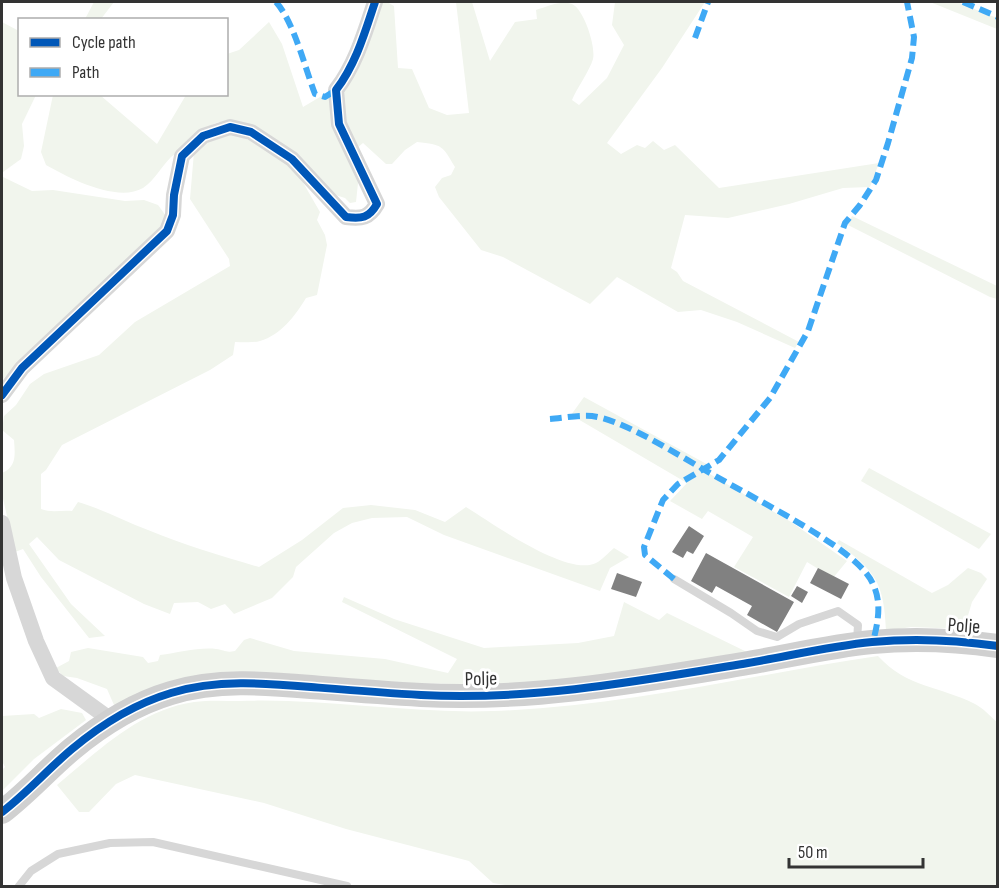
<svg xmlns="http://www.w3.org/2000/svg" width="999" height="888" font-family="'Sofia Sans Condensed',sans-serif">
<style>
.green{fill:#f1f5ed}
.building{fill:#818181}
.lines{fill:none;stroke-linecap:round;stroke-linejoin:round}
.lane{stroke:#d7d7d7;stroke-width:8}
.street{stroke:#d7d7d7;stroke-width:16}
.secondary{stroke:#d0d0d0;stroke-width:24}
.quiet{stroke:#3fa9f5;stroke-width:6;stroke-dasharray:12 6;stroke-linecap:butt}
.cycleway-casing{stroke:#fff;stroke-width:11}
.cycleway{stroke:#0057b8;stroke-width:8}
.labels{text-anchor:middle;dominant-baseline:central;stroke-width:6;stroke-linejoin:round;paint-order:stroke}
.street-label{font-size:20px;fill:#333;stroke:#fff}
</style>
<rect width="100%" height="100%" fill="#fff"/>
<g class="green">
<polygon points="94,2 114,2 101,19 85,19"/>
<path d="M 381,2 L 387,2 L 394,6 L 398,68 L 412,69 L 429,108 L 447,115 L 469,113 L 456,2 L 472,2 L 490,61 L 515,22 L 537,19 L 536,10 C 548,6 561,0 572,4 C 584,9 596,47 593,59 C 590,70 577,88 572,100 L 579,105 L 607,78 L 624,45 L 612,25 L 615,2 L 705,2 L 662,68 L 607,143 L 621,154 L 637,145 L 645,148 L 653,141 L 664,150 L 675,145 L 719,188 L 879,163 L 870,187 L 843,188 L 789,204 L 728,218 L 685,215 L 671,268 L 677,272 L 683,281 L 799,342 L 795,348 L 737,322 L 701,310 L 678,312 L 617,277 L 590,304 L 503,257 L 481,250 L 439,197 L 435,187 L 442,178 L 451,175 L 455,167 C 442,145 443,145 417,142 L 405,150 L 392,164 L 386,164 L 363,143 L 357,148 L 358,183 L 356,202 L 350,203 L 345,198 L 329,193 L 309,169 L 219,122 C 205,126 197,137 186,147 C 182,151 176,153 171,157 C 161,167 155,180 143,188 C 117,203 69,178 46,165 L 41,152 L 53,95 L 100,95 L 157,144 L 186,95 L 226,94 L 227,54 L 239,50 L 269,22 L 282,44 L 303,107 L 342,84 Z"/>
<polygon points="930,2 957,2 997,18 997,29"/>
<polygon points="2,22 19,31 20,94 36,95 22,124 24,146 21,159 3,172 3,177 32,191 53,190 125,201 144,200 158,205 169,220 2,380"/>
<path d="M 224,131 L 274,149 L 301,179 L 320,212 L 317,220 L 325,235 L 327,245 L 317,295 L 306,298 C 295,316 281,335 260,341 C 253,343 243,342 235,342 L 233,355 L 210,370 L 62,445 L 46,470 L 41,474 L 41,509 C 51,513 61,510 72,511 L 78,502 C 102,509 124,521 148,530 C 184,545 221,556 259,567 L 302,540 L 343,508 L 371,505 L 415,510 L 445,522 L 466,507 C 492,523 567,577 596,563 C 602,560 608,553 614,548 L 629,557 L 610,568 L 600,591 L 444,535 L 407,517 L 372,518 L 352,523 L 334,533 L 296,567 L 293,577 L 272,598 L 234,614 L 225,604 L 211,609 L 198,602 L 174,603 L 170,614 L 144,604 L 59,560 L 37,537 L 29,544 L 71,604 L 105,636 L 89,638 L 41,577 L 23,549 L 15,552 L 2,494 L 2,473 C 17,467 15,454 14,440 L 2,430 L 4,416 L 16,405 L 30,384 L 44,374 L 99,355 L 135,322 L 230,266 L 229,259 L 190,199 L 194,152 Z"/>
<polygon points="852,216 997,286 997,299 990,297 848,225"/>
<polygon points="584,397 712,467 710,474 791,522 847,561 833,578 807,562 789,597 734,567 753,537 708,511 702,519 670,501 687,483 571,415"/>
<polygon points="869,468 991,534 979,549 861,481"/>
<path d="M 839,540 L 932,593 L 948,585 L 968,568 L 981,573 L 987,579 L 972,602 L 964,629 L 911,627 L 886,631 C 884,583 876,571 837,543 Z"/>
<path d="M 344,597 L 394,619 L 484,648 L 578,643 L 614,636 L 624,602 L 659,620 L 667,613 L 751,654 L 639,671 L 509,685 L 403,683 L 291,674 L 114,705 L 107,689 L 77,678 L 63,676 L 56,668 L 69,661 L 71,652 L 88,648 L 143,657 L 148,663 L 158,661 L 160,655 C 178,653 199,647 216,649 C 225,650 225,653 235,651 L 244,640 L 250,638 L 294,651 L 385,659 L 448,673 L 457,659 L 342,602 Z"/>
<path d="M 878,656 C 907,688 940,686 975,704 C 983,708 990,716 997,722 L 997,886 L 511,886 L 493,883 L 469,861 L 346,829 L 264,803 L 135,775 L 116,784 L 89,812 L 79,812 L 57,785 C 98,751 139,710 194,702 C 209,700 225,701 240,701 C 324,698 408,714 493,711 C 623,707 750,675 878,656 Z"/>
<polygon points="61,709 82,713 86,720 34,759 2,791 2,770 5,767 2,761 2,716 34,714 39,718"/>
</g>
<g class="building">
<polygon points="689,526 704,536 693,554 687,551 683,558 672,552"/>
<polygon points="706,553 794,602 777,632 747,615 752,606 716,586 712,593 691,581"/>
<polygon points="818,568 849,584 841,599 810,583"/>
<polygon points="617,573 642,582 636,597 611,589"/>
<polygon points="797,586 808,592 802,603 791,596"/>
</g>
<g class="lines">
<g class="lane">
<polyline points="674,579 731,613 757,631 777,637 799,624 838,611 858,625 857,641"/>
<polyline points="19,886 31,871 58,854 110,843 153,842 347,886"/>
</g>
<g class="street">
<path d="M 2,395 L 22,368 L 167,231 L 173,215 L 174,195 L 182,156 L 203,136 L 230,127 L 251,132 L 292,159 L 346,217 C 362,219 369,218 377,204 L 339,124 L 336,90 C 356,64 365,32 375,2"/>
<polyline points="2,523 14,578 36,641 53,678 111,720"/>
</g>
<path class="secondary" d="M 2,812 C 27,793 48,769 72,749 C 102,724 134,704 171,693 C 216,679 265,683 311,687 C 348,690 384,693 421,695 C 531,701 640,681 748,663 C 789,656 831,646 872,642 C 914,638 956,640 998,646"/>
<g class="quiet">
<path d="M 276,2 C 294,22 305,68 315,94 L 325,97 L 336,90"/>
<polyline points="963,2 998,17"/>
<polyline points="695,38 708,2"/>
<path d="M 550,419 C 563,418 579,415 592,416 C 623,420 675,453 703,469 C 748,495 795,518 838,548 C 850,557 867,570 873,584 C 882,603 878,622 873,642"/>
<polyline points="674,579 645,555 644,547 663,500 678,484 719,460 770,398 808,331 845,223 860,205 876,180 888,143 912,58 914,37 907,2"/>
</g>
<defs>
<g id="cycleway">
<path d="M 2,395 L 22,368 L 167,231 L 173,215 L 174,195 L 182,156 L 203,136 L 230,127 L 251,132 L 292,159 L 346,217 C 362,219 369,218 377,204 L 339,124 L 336,90 C 356,64 365,32 375,2"/>
<path d="M 2,812 C 27,793 48,769 72,749 C 102,724 134,704 171,693 C 216,679 265,683 311,687 C 348,690 384,693 421,695 C 531,701 640,681 748,663 C 789,656 831,646 872,642 C 914,638 956,640 998,646"/>
</g>
</defs>
<use href="#cycleway" class="cycleway-casing"/>
<use href="#cycleway" class="cycleway"/>
</g>
<g class="labels">
<g class="street-label">
<text transform="translate(964 626) rotate(4)">Polje</text>
<text transform="translate(481 679) rotate(-1)">Polje</text>
</g>
</g>
<rect width="999" height="888" fill="none" stroke="#333333" stroke-width="6"/>
<rect x="18" y="18" width="210" height="78" fill="#ffffff" stroke="#adadad" stroke-width="1.5"/>
<rect x="30" y="38" width="30" height="9" fill="#0057b8" stroke="#adadad" stroke-width="1.5"/>
<text x="72" y="48" font-size="18" fill="#333333">Cycle path</text>
<rect x="30" y="68" width="30" height="9" fill="#3fa9f5" stroke="#adadad" stroke-width="1.5"/>
<text x="72" y="78" font-size="18" fill="#333333">Path</text>
<path d="M789 858v9h134v-9" fill="none" stroke="#333333" stroke-width="3"/>
<text x="798" y="858" font-size="18" fill="#333333" stroke="#ffffff" stroke-width="4.5" paint-order="stroke">50 m</text>
</svg>
